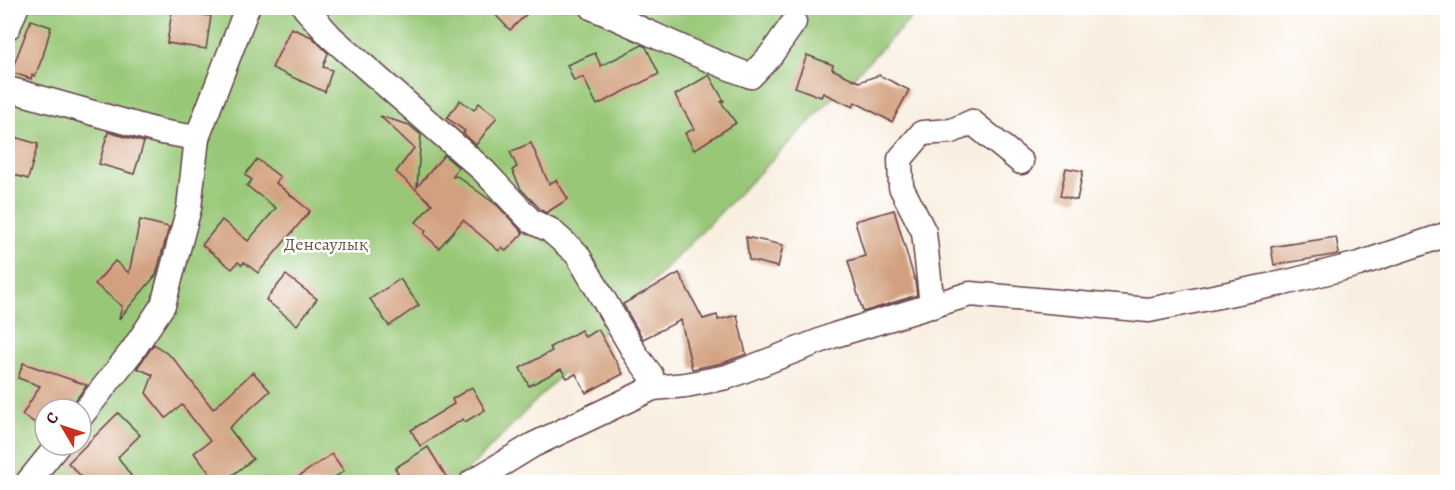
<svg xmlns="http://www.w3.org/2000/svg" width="1455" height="490" font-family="Alegreya,serif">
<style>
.green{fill:#98c877;stroke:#717451;stroke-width:1.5;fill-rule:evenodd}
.building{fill:#d2a07e}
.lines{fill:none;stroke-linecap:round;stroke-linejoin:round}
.minor-casing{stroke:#643e46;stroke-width:27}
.minor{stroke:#fff;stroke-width:24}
.labels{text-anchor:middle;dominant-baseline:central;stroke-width:5;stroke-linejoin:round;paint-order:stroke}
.park-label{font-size:18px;fill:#655a46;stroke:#fff}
</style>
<rect width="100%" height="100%" fill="#fff"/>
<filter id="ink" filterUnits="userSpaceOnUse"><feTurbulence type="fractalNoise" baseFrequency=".0167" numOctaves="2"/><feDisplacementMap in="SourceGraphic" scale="12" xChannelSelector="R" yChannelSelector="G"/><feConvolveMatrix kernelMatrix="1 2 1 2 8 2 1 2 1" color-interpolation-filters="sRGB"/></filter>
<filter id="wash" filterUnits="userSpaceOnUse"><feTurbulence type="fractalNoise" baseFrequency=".008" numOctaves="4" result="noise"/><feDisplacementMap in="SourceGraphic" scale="24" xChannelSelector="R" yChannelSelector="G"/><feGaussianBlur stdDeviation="1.35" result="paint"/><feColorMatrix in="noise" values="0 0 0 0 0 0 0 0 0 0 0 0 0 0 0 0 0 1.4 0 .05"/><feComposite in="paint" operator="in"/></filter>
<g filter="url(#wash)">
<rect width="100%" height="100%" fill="#f9efe1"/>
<path class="green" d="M 8,8 L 921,8 L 456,482 L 8,482 ZM 45,409 L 81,409 L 81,445 L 45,445 Z"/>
<g id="blocks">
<g class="building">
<polygon points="489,8 533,8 510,30"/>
<polygon points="172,11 211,16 206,49 167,43"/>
<polygon points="31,20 51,27 43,56 35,76 32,75 31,79 11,72"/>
<polygon points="291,28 312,37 328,53 323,67 332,70 325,92 272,68"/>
<polygon points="642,45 646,47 659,74 597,105 583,77 574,81 567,65 595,53 601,66"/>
<polygon points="807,55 833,65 832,69 859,82 879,75 909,90 892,122 855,102 853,107 823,93 821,97 795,87"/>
<polygon points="709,75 724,101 721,102 736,123 694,150 685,133 694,129 675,95"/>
<polygon points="460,100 474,110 479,103 497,117 476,145 463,133 465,131 447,118"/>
<polygon points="380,116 409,125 421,135 417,187 444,155 458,167 453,177 457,176 498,206 523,233 506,251 502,247 499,251 463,220 439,248 424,234 426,231 416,222 432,204 396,172 414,148"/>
<polygon points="108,132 144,142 134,174 99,164"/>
<polygon points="8,135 38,144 28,179 8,173"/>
<polygon points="531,143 549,184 556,180 568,199 546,213 540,209 521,189 512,170 517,167 510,152"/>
<polygon points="257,159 280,177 276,183 310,211 258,273 244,262 242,265 238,262 232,269 202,245 222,220 248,241 276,208 247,186 252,180 245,175"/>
<polygon points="1066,168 1083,171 1077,200 1060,196"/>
<polygon points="894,210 915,281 917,295 863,312 848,261 865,256 855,221"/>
<polygon points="140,220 169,227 156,275 119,319 122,306 95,284 115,261 129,273"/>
<polygon points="746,237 783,245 778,267 749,260"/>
<polygon points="1336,237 1339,254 1274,265 1271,247"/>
<polygon points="679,273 703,319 717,315 718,320 737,315 746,354 723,363 692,369 681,320 643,339 623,304"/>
<polygon points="286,275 317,299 297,325 266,300"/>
<polygon points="400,279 419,305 389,326 370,299"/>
<polygon points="598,329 623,374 586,393 576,374 567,378 561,369 529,386 520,368 552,351 550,347 581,330 585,337"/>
<polygon points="154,344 173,358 213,409 253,372 270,391 229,428 253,459 222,483 217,483 194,453 210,441 182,405 166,418 146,393 153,375 137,368"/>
<polygon points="23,363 87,385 69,409 45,409 45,429 22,415 40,386 18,378"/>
<polygon points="472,387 485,410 465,422 463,419 420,446 411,430 454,404 452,399"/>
<polygon points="118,413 140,435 118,457 136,483 88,483 68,463"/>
<polygon points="428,447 450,483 404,483 395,468"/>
<polygon points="332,454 344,471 326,483 289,483"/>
</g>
</g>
</g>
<g filter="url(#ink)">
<use href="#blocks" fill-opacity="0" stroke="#643e46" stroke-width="1.5"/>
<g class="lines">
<defs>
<g id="minor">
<polyline points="305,8 331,37 483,170 531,221 550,230 577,254 636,355 651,375 653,388"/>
<path d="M 593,8 C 646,30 697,57 751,76 L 770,56 L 794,22"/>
<polyline points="8,27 16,8"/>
<polyline points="8,89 161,132 197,138"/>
<polyline points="932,306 924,232 901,187 900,159 922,133 952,131 972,122 1021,162"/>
<polyline points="81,416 133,350 163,305 189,208 197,138 247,8"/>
<polyline points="28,482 58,445"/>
<polyline points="472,482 533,445 653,388 686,385 727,377 835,335 970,294 1149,310 1288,282 1359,264 1448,234"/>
</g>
</defs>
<use href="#minor" class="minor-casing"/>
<use href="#minor" class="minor"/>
</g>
</g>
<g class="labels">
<g class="park-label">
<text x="326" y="244">Денсаулық</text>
</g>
</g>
<rect width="1455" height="490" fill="none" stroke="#fff" stroke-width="30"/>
<g transform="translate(63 427) rotate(309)"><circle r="28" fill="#ffffff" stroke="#b7a5aa" stroke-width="1.5"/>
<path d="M0-4.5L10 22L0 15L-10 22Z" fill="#c8321e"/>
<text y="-9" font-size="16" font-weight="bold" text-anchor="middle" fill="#4a1f2b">С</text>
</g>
</svg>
